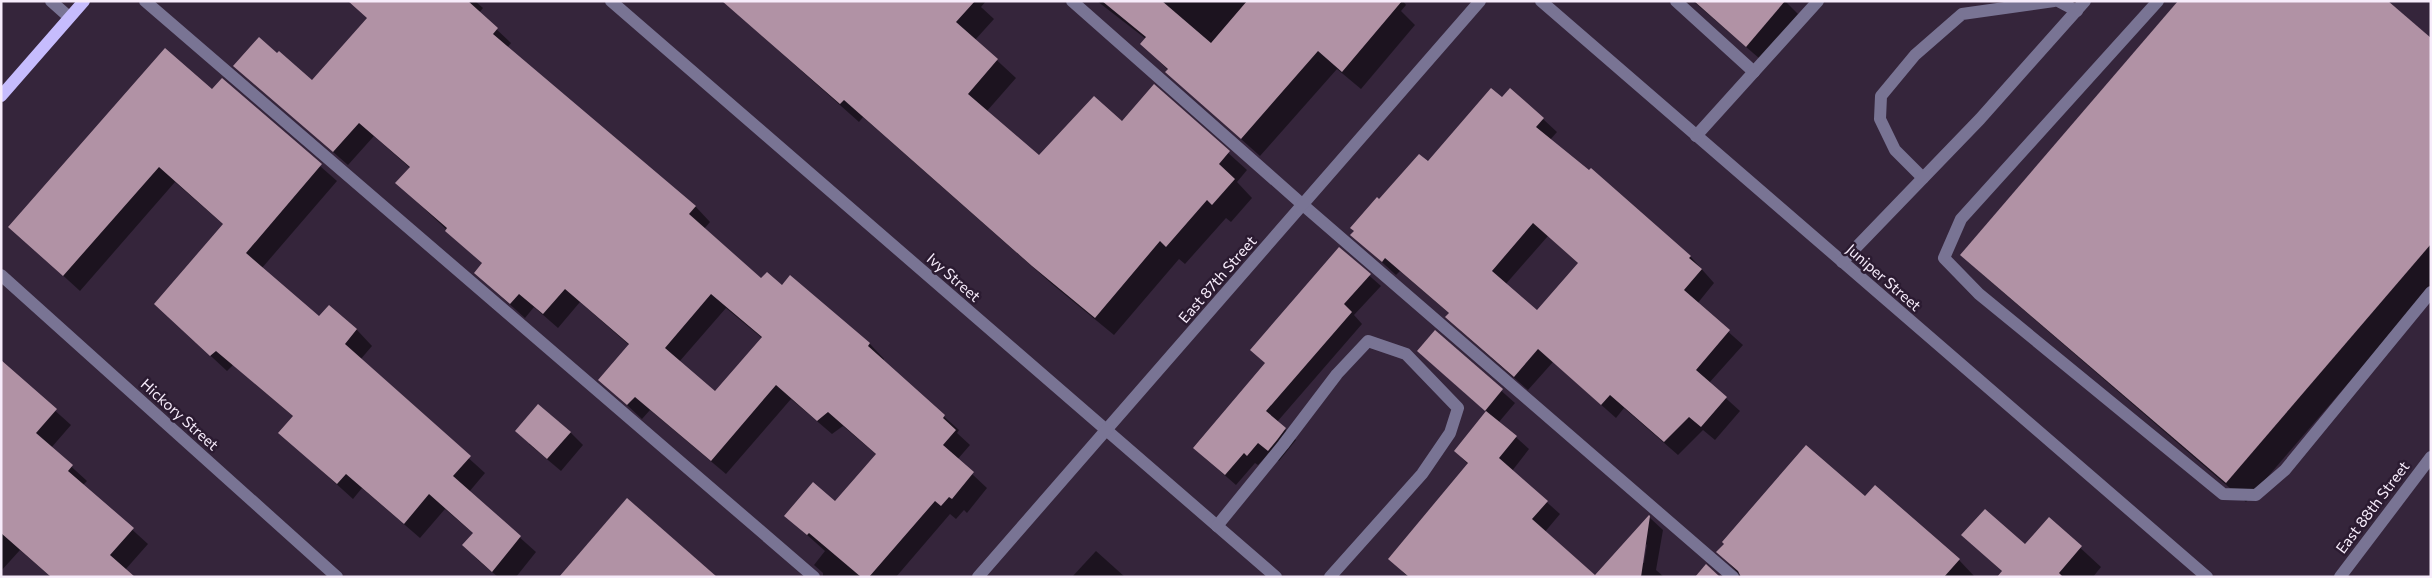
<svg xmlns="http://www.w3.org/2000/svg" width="2432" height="578" font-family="Commissioner,sans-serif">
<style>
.shadow{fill:#0007;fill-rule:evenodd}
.building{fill:#b192a5;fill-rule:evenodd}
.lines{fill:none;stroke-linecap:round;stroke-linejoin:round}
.minor{stroke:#797494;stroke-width:12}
.major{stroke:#c6bcfd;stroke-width:12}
.labels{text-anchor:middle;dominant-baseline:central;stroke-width:5;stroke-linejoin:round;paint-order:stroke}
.street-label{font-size:15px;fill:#f7ecfb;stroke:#2b1b31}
</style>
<rect width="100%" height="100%" fill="#35253b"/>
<g class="shadow">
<path d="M 361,1 L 475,1 L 483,8 L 479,13 L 511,43 L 507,48 L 696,207 L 710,222 L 704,229 L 761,280 L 782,286 L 790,277 L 870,344 L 884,359 L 882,361 L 959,430 L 957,433 L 970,445 L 957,460 L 987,488 L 967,513 L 964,510 L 956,519 L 950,514 L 896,577 L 823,577 L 823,573 L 814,565 L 825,551 L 786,516 L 835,503 L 877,455 L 843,426 L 832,434 L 791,399 L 726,474 L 650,410 L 642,419 L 600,380 L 629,345 L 580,302 L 558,328 L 534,307 L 525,318 L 475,273 L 483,264 L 397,183 L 410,168 L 374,136 L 348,165 L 234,66 L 313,82 L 368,19 ZM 726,308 L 762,338 L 715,393 L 679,362 Z"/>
<polygon points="723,1 986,1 981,7 994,19 975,40 1016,78 987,111 1039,157 1122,123 1154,86 1247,170 1237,182 1252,198 1231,222 1226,218 1185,264 1179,259 1114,335 1052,284 863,117 859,122"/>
<polygon points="1097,1 1403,1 1406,5 1401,11 1415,25 1361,89 1337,69 1260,156 1166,72 1168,70 1142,44 1146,39"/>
<polygon points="1693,1 1785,1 1798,14 1760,59"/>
<polygon points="2431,40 2431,287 2246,502 1982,274 1962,254"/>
<polygon points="222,80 337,181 262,268 320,318 329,307 357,330 372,346 360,360 485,473 469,492 536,552 516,577 498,577 479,561 464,545 474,534 445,509 420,538 362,488 353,499 280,433 294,417 233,365 227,371 172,320 224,225 175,182 80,291 10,227 212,91"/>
<path d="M 1502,99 L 1543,119 L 1557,132 L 1550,140 L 1690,256 L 1714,283 L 1697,304 L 1743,345 L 1709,383 L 1740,411 L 1715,440 L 1703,430 L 1678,455 L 1624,408 L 1616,418 L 1553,362 L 1528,390 L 1461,331 L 1447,317 L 1450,314 L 1400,271 L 1396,275 L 1352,235 L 1355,231 L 1352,228 L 1419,156 L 1428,163 ZM 1548,236 L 1579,264 L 1537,312 L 1505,285 Z"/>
<polygon points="1339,249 1381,286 1354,315 1362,324 1277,422 1296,440 1279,461 1269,453 1258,465 1255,463 1236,485 1205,458 1266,364 1252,350"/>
<path d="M 1435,332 L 1515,403 L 1499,422 L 1529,449 L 1512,471 L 1560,514 L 1544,533 L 1596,576 L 1649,517 L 1663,530 L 1656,570 L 1664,577 L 1408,577 L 1389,558 L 1469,465 L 1455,451 L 1487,412 L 1418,351 ZM 1647,544 L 1644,563 L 1642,563 L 1644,547 Z"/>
<polygon points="1,362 71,425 51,448 87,481 83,485 148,544 125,570 133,577 51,577 20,550 1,571"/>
<polygon points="570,432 583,445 561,471 529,444"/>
<polygon points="1865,498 1959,560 1975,577 1742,577 1718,552"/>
<polygon points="2049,519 2101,567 2093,577 2008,577 1963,535 2025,546"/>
<polygon points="1096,551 1125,577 1072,577"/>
</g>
<g class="building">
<path d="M 348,1 L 468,1 L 498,28 L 493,34 L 696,206 L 689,214 L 761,278 L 767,272 L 782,285 L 790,275 L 870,343 L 868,346 L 945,415 L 943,418 L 956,430 L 943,445 L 974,472 L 952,499 L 949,497 L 941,506 L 935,501 L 869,577 L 861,577 L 809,533 L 807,535 L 784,516 L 813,482 L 835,501 L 876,454 L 828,412 L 817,421 L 776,385 L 711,461 L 635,397 L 627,405 L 598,380 L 629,344 L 565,289 L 543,314 L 519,294 L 510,304 L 474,273 L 482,263 L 445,231 L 447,228 L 395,183 L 410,167 L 359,123 L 333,152 L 233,66 L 259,37 L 277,53 L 279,51 L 312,80 L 367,18 ZM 711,294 L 762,337 L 715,391 L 665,348 Z"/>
<polygon points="722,1 975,1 956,22 998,59 968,94 1039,155 1094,96 1122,121 1154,84 1230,151 1219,164 1235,179 1212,205 1207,200 1166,247 1160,241 1095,318 1032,266 844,100 840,104"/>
<polygon points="1102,1 1162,1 1211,43 1247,1 1402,1 1342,72 1318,51 1241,139 1165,72 1168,69 1140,44 1146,37"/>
<polygon points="1694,1 1785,1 1746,47"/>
<polygon points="2178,1 2388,1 2431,38 2431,244 2226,483 1960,255"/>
<polygon points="165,48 212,89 222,78 322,164 246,253 319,316 329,305 357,329 345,344 471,456 453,476 521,536 492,572 462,545 473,533 429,494 404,524 346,474 337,484 278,433 293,416 216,351 210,356 154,304 223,224 159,167 63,276 8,227"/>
<path d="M 1491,88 L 1502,97 L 1510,88 L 1544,118 L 1536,127 L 1589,170 L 1591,168 L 1691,256 L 1689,258 L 1702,269 L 1684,290 L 1730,330 L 1696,370 L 1727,397 L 1701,427 L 1689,417 L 1664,442 L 1610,395 L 1601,405 L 1538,349 L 1514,377 L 1445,317 L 1449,313 L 1385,258 L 1382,262 L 1350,235 L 1354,231 L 1350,228 L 1377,197 L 1379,199 L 1419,154 L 1428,161 ZM 1533,223 L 1578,263 L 1537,310 L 1492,271 Z"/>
<polygon points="1339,247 1371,274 1344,304 1352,312 1266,411 1286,428 1277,440 1268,451 1258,443 1247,456 1244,453 1225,475 1193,448 1265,363 1250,350"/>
<polygon points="1435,330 1503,389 1485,411 1417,351"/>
<polygon points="1,360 57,409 36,433 73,465 68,471 134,528 110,555 135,577 51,577 1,533"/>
<polygon points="538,404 571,432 547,459 515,431"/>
<polygon points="1486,411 1517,436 1499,458 1548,501 1532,519 1595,575 1649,515 1650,516 1641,577 1409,577 1388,559 1468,463 1454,451"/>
<polygon points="1806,445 1865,496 1875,485 1960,559 1944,577 1741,577 1738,571 1716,552 1724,544 1722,542"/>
<polygon points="627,498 717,577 559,577"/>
<polygon points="1985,509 2025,544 2049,517 2082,546 2059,573 2063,577 1997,577 2002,571 1961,535"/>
<polygon points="1706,564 1720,577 1695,577"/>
</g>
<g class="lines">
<g class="minor">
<polyline points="51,1 69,17"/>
<polyline points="145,1 814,577"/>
<polyline points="611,1 1276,577"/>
<polyline points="1072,1 1303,205 1733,577"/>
<polyline points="1541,1 2207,577"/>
<polyline points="1676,1 1754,72"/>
<polyline points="2058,1 2077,11"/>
<polyline points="2158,1 1961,219 1944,258 1979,294 2223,494 2256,495 2285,470 2431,292"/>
<polyline points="1696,136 1818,1"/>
<polyline points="1923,178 1895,150 1880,119 1881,96 1915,55 1962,14 2054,1"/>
<polyline points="1842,262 1980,119 2085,1"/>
<polyline points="1,275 337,577"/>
<polyline points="1217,526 1283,445 1337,374 1368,341 1406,354 1458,408 1450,433 1422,474 1330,577"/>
<polyline points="978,577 1480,1"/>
<polyline points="2340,577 2431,457"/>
</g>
<polyline class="major" points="1,96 84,1"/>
</g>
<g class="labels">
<g class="street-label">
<text transform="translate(954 277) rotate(41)">Ivy Street</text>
<text transform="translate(1884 277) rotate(41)">Juniper Street</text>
<text transform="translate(1217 279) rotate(-49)">East 87th Street</text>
<text transform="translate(180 414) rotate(42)">Hickory Street</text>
<text transform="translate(2372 507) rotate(-53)">East 88th Street</text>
</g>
</g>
<rect width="2432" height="578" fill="none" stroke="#f7ecfb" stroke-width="5"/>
</svg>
